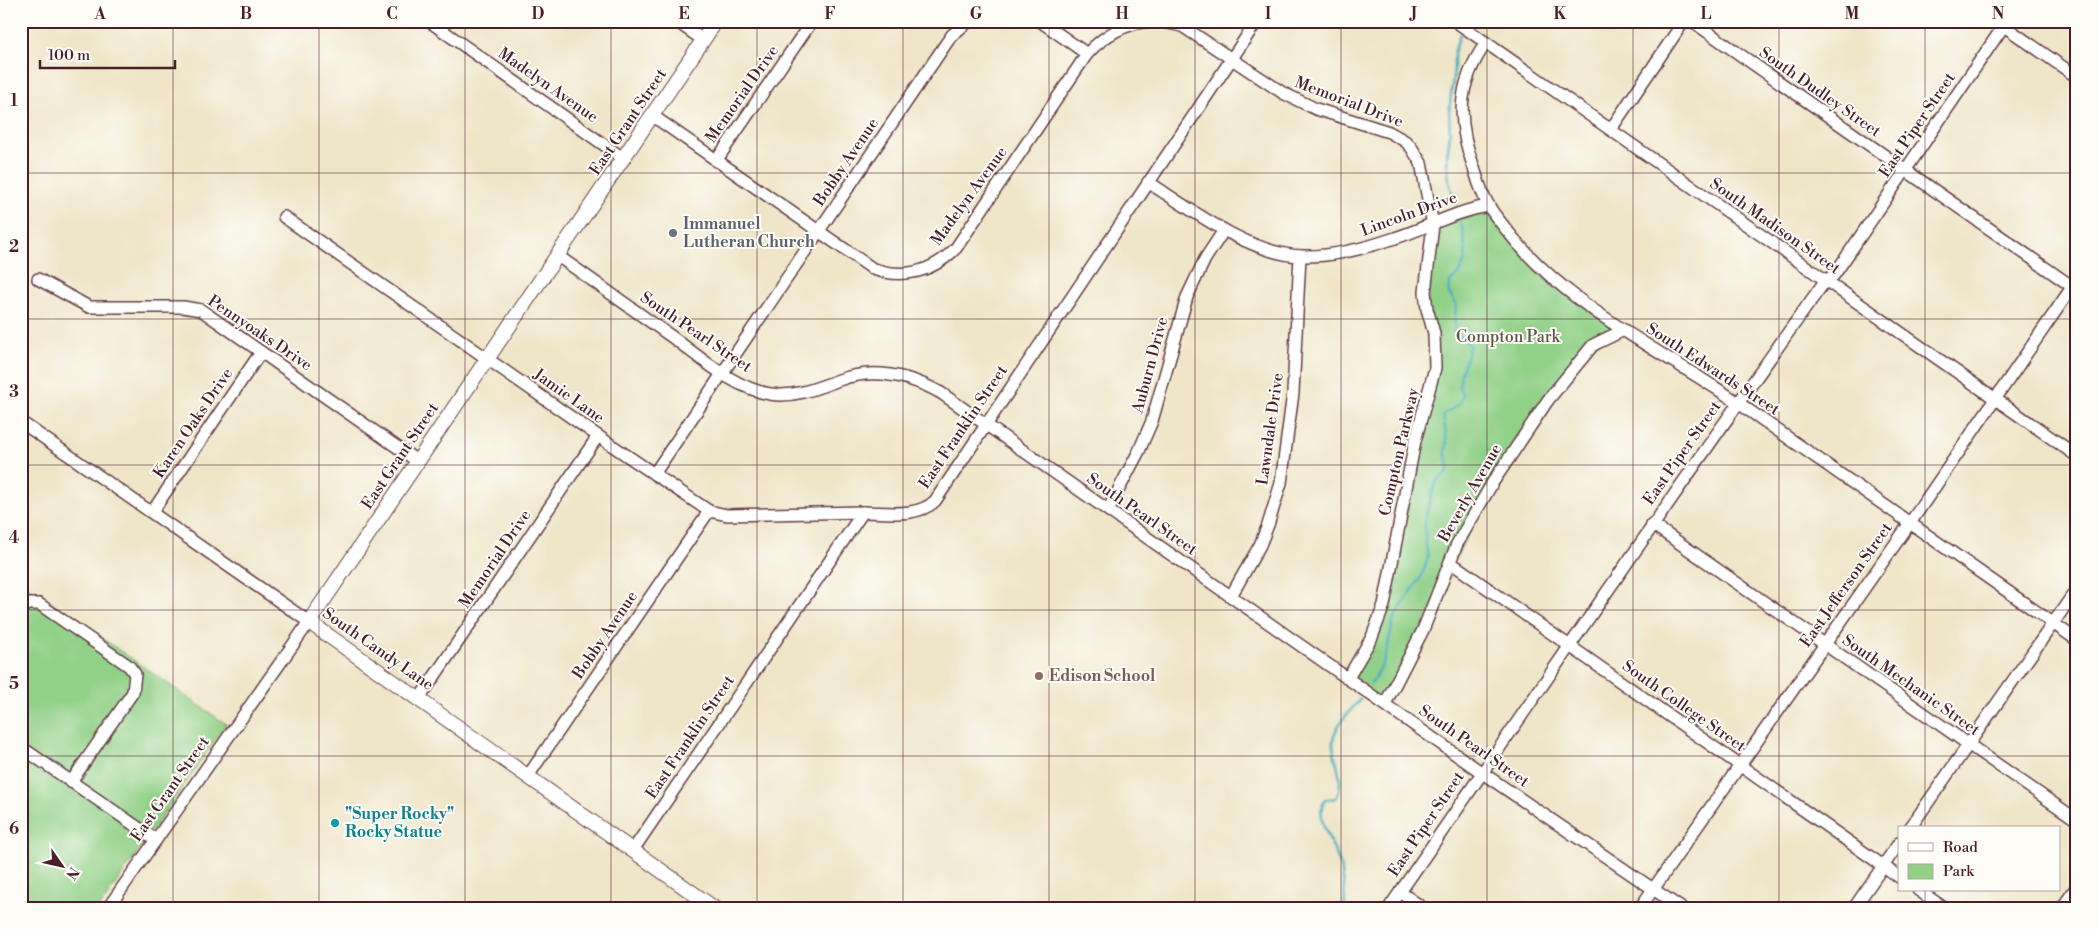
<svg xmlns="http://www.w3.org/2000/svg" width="2098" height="929" font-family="'Libre Bodoni',serif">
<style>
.green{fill:#91d087;stroke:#6e7859}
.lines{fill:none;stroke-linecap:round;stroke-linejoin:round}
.stream{stroke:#40adbf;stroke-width:2.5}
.minor-casing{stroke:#633d43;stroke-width:14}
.major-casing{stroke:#633d43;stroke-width:16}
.highway-casing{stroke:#633d43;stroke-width:19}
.minor{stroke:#fff;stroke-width:11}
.major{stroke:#fff;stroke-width:14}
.highway{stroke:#fff;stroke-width:16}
.grid{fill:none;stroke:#4a1f2b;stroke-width:1;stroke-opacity:0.55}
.worship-dot{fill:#6b7280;stroke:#fdfcf7;stroke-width:2}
.education-dot{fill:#8d6e63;stroke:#fdfcf7;stroke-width:2}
.culture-dot{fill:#0f9aa8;stroke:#fdfcf7;stroke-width:2}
.labels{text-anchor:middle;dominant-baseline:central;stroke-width:4;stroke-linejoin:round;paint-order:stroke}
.street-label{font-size:16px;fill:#4a1f2b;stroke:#fdfcf7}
.worship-label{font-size:16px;font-weight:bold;fill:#5b616d;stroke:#fdfcf7;text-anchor:start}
.park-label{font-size:16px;fill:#5f5447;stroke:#fdfcf7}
.education-label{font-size:16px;font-weight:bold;fill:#785e54;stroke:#fdfcf7;text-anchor:start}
.culture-label{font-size:16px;font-weight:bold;fill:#0d838f;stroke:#fdfcf7;text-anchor:start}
.neatline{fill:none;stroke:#4a1f2b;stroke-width:2}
.grid-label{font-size:16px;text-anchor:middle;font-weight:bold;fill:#4a1f2b}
</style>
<rect width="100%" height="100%" fill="#fdfcf7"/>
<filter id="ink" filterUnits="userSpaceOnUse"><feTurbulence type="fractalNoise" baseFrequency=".02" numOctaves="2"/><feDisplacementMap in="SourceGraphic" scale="10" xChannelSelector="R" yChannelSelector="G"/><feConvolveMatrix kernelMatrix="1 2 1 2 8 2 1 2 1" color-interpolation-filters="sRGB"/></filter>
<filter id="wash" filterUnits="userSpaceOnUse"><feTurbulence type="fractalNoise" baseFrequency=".0096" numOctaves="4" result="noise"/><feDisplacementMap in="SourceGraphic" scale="20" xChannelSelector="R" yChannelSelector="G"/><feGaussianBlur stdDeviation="1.12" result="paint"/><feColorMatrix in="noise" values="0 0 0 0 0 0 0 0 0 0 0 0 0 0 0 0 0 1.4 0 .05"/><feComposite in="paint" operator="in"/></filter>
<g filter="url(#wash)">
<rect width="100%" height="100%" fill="#efe5c8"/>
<g class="green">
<polygon points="1489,206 1513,239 1624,330 1593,345 1493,482 1385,704 1348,678 1372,637 1433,378 1427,309 1433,225"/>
<polygon points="21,582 226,724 99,908 21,908"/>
</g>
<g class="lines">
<g class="stream">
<polyline points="1456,205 1449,182 1447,157 1450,134 1449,112 1454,69 1454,53 1460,34"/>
<path d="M 1371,684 L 1381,668 L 1386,654 L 1394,618 L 1421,577 L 1426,564 L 1428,557 L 1425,537 L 1425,519 L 1433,490 L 1437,481 L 1447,473 L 1449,465 L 1445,453 L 1447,442 L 1443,415 L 1458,405 L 1463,395 L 1459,388 L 1461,374 L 1470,345 L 1454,332 L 1456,304 L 1449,293 L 1450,282 C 1473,265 1465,242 1460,219"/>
<path d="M 1345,908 C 1345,893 1344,876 1339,862 C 1334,844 1313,818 1325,800 L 1336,798 C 1346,782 1334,762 1333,745 C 1332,726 1351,711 1361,698"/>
</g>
</g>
</g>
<g filter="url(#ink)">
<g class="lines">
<defs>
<g id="minor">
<polyline points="429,21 624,159"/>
<polyline points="676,21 703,40"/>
<polyline points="1040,21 1087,54"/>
<polyline points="1158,21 1182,26 1283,93 1316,109 1389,132 1405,141 1411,147 1421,163 1433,225 1425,292 1427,309 1434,333 1435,368 1415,441 1384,605 1372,637 1348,678"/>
<polyline points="1455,21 2077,456"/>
<polyline points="1692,21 2077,290"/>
<polyline points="1997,21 2077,77"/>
<path d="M 1486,43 C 1456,85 1457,122 1474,168 C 1478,181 1482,195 1489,206 C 1493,214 1500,221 1505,228 C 1565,306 1658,348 1737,402 C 1851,481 1963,561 2077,640"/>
<path d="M 653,116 L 873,269 C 904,279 933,272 956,248 L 1087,54 C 1105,34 1125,23 1151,21"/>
<polyline points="1611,129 1684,21"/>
<polyline points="716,161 812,21"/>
<path d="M 1148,182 C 1190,209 1251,255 1302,256 C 1333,257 1366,248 1395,238 C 1427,228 1455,211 1489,206"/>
<polyline points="284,217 598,436 709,511 727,515 863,512"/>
<path d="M 558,256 C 596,283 634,310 672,337 C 701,358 734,388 770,394 C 794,398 817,388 839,380 C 875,367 910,376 941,393 L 1481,772 L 1681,908"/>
<polyline points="38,279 89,307 183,307 201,310 417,461"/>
<polyline points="21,422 309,622 108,908"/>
<polyline points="654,474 945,45 952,35 969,21"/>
<polyline points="1108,510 1139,451 1152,421 1187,297 1205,259 1224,230"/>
<polyline points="152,512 261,352"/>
<polyline points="1652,524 2077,820"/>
<polyline points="1450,562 1899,877"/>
<polyline points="1231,596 1260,545 1268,525 1281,483 1293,393 1300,256"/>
<polyline points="21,609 27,604 39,604 129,666 135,674 133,692 71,782"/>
<polyline points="419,699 598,436"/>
<polyline points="1385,704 1423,630 1457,544 1493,482 1548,400 1593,345 1624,330"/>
<polyline points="21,747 156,840"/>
<polyline points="528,776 709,511"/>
<polyline points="1910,828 2077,589"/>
<path d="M 633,850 L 863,512 C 887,512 917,518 935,501 L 1257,21"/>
<polyline points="1918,890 1944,908"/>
<polyline points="1400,892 1423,908"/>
<path d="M 1389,908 C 1534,699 1676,488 1825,281 L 1834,275 L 2007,21"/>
<polyline points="1640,908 1910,523 2077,280"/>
<polyline points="1854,908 1899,843"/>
</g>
<polyline id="major" points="714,908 309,622 716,21"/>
<polyline id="highway" points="2065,908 2077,891"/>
</defs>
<use href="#minor" class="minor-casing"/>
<use href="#major" class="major-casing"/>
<use href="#highway" class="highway-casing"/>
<use href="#minor" class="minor"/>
<use href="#major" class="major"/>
<use href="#highway" class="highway"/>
</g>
</g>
<path class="grid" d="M 173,21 L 173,908M 319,21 L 319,908M 465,21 L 465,908M 611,21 L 611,908M 757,21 L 757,908M 903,21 L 903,908M 1049,21 L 1049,908M 1195,21 L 1195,908M 1341,21 L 1341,908M 1487,21 L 1487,908M 1633,21 L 1633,908M 1779,21 L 1779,908M 1925,21 L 1925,828M 21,173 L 2077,173M 21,319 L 2077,319M 21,465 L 2077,465M 21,610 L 2077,610M 21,756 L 2077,756M 1925,890 L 1925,908"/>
<circle class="worship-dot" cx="673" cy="233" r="5"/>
<circle class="education-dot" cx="1039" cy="676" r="5"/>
<circle class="culture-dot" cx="335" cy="823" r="5"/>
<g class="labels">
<g class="street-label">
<text transform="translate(548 85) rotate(35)">Madelyn Avenue</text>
<text transform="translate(1820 92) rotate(35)">South Dudley Street</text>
<text transform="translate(742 94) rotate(-55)">Memorial Drive</text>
<text transform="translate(1349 102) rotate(21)">Memorial Drive</text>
<text transform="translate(628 122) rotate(-56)">East Grant Street</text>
<text transform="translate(1917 125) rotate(-56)">East Piper Street</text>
<text transform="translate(846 162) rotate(-56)">Bobby Avenue</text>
<text transform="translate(969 196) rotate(-54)">Madelyn Avenue</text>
<text transform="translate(1409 214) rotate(-20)">Lincoln Drive</text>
<text transform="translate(1775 226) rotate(35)">South Madison Street</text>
<text transform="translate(696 332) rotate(34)">South Pearl Street</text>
<text transform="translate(260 333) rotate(34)">Pennyoaks Drive</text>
<text transform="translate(1150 365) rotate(-75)">Auburn Drive</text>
<text transform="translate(1713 369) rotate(33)">South Edwards Street</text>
<text transform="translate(569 396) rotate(35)">Jamie Lane</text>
<text transform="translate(193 423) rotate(-56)">Karen Oaks Drive</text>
<text transform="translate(963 427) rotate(-56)">East Franklin Street</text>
<text transform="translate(1270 429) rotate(-82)">Lawndale Drive</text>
<text transform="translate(1399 452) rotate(-77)">Compton Parkway</text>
<text transform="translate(1682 453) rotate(-55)">East Piper Street</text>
<text transform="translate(400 456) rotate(-56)">East Grant Street</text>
<text transform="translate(1470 493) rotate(-60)">Beverly Avenue</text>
<text transform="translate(1142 514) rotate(35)">South Pearl Street</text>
<text transform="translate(495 559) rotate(-56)">Memorial Drive</text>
<text transform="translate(1846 585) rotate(-55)">East Jefferson Street</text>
<text transform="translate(605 635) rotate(-56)">Bobby Avenue</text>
<text transform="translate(378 649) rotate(35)">South Candy Lane</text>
<text transform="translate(1911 685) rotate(35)">South Mechanic Street</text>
<text transform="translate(1684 706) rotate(35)">South College Street</text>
<text transform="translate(690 737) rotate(-56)">East Franklin Street</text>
<text transform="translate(1474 746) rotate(35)">South Pearl Street</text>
<text transform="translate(170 789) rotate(-55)">East Grant Street</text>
<text transform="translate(1426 824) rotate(-56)">East Piper Street</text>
</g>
<g class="worship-label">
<text x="683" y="224">Immanuel<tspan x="683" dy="18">Lutheran Church</tspan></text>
</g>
<g class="park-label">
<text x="1508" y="337">Compton Park</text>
</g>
<g class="education-label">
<text x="1049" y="676">Edison School</text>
</g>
<g class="culture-label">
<text x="345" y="814">"Super Rocky"<tspan x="345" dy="18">Rocky Statue</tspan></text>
</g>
</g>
<rect width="2098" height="929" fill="none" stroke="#fdfcf7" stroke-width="55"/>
<rect x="1898" y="826" width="162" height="65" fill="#fdfcf7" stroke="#b5a4a5"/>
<rect x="1908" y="843" width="25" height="8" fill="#ffffff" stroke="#b5a4a5"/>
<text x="1943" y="852" font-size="15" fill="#4a1f2b">Road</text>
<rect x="1908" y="864" width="25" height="15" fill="#91d087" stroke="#b5a4a5"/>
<text x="1943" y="876" font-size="15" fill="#4a1f2b">Park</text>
<g transform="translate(62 866) rotate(124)" stroke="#fdfcf7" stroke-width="4" paint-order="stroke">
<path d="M0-4L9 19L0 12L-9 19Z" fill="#4a1f2b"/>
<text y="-8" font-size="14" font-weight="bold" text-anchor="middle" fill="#4a1f2b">N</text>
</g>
<path d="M40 60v8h135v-8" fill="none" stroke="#4a1f2b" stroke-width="2.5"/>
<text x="48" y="60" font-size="15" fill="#4a1f2b" stroke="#fdfcf7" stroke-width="4" paint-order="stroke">100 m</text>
<rect x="28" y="28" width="2042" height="874" class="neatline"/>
<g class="grid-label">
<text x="100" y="19">A</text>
<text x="246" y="19">B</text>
<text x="392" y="19">C</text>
<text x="538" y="19">D</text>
<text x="684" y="19">E</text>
<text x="830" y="19">F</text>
<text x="976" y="19">G</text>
<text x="1122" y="19">H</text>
<text x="1268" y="19">I</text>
<text x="1414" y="19">J</text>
<text x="1560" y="19">K</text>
<text x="1706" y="19">L</text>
<text x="1852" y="19">M</text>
<text x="1998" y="19">N</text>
<text x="14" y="106">1</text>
<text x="14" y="252">2</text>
<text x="14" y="397">3</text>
<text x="14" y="543">4</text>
<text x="14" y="689">5</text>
<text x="14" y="834">6</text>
</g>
</svg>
